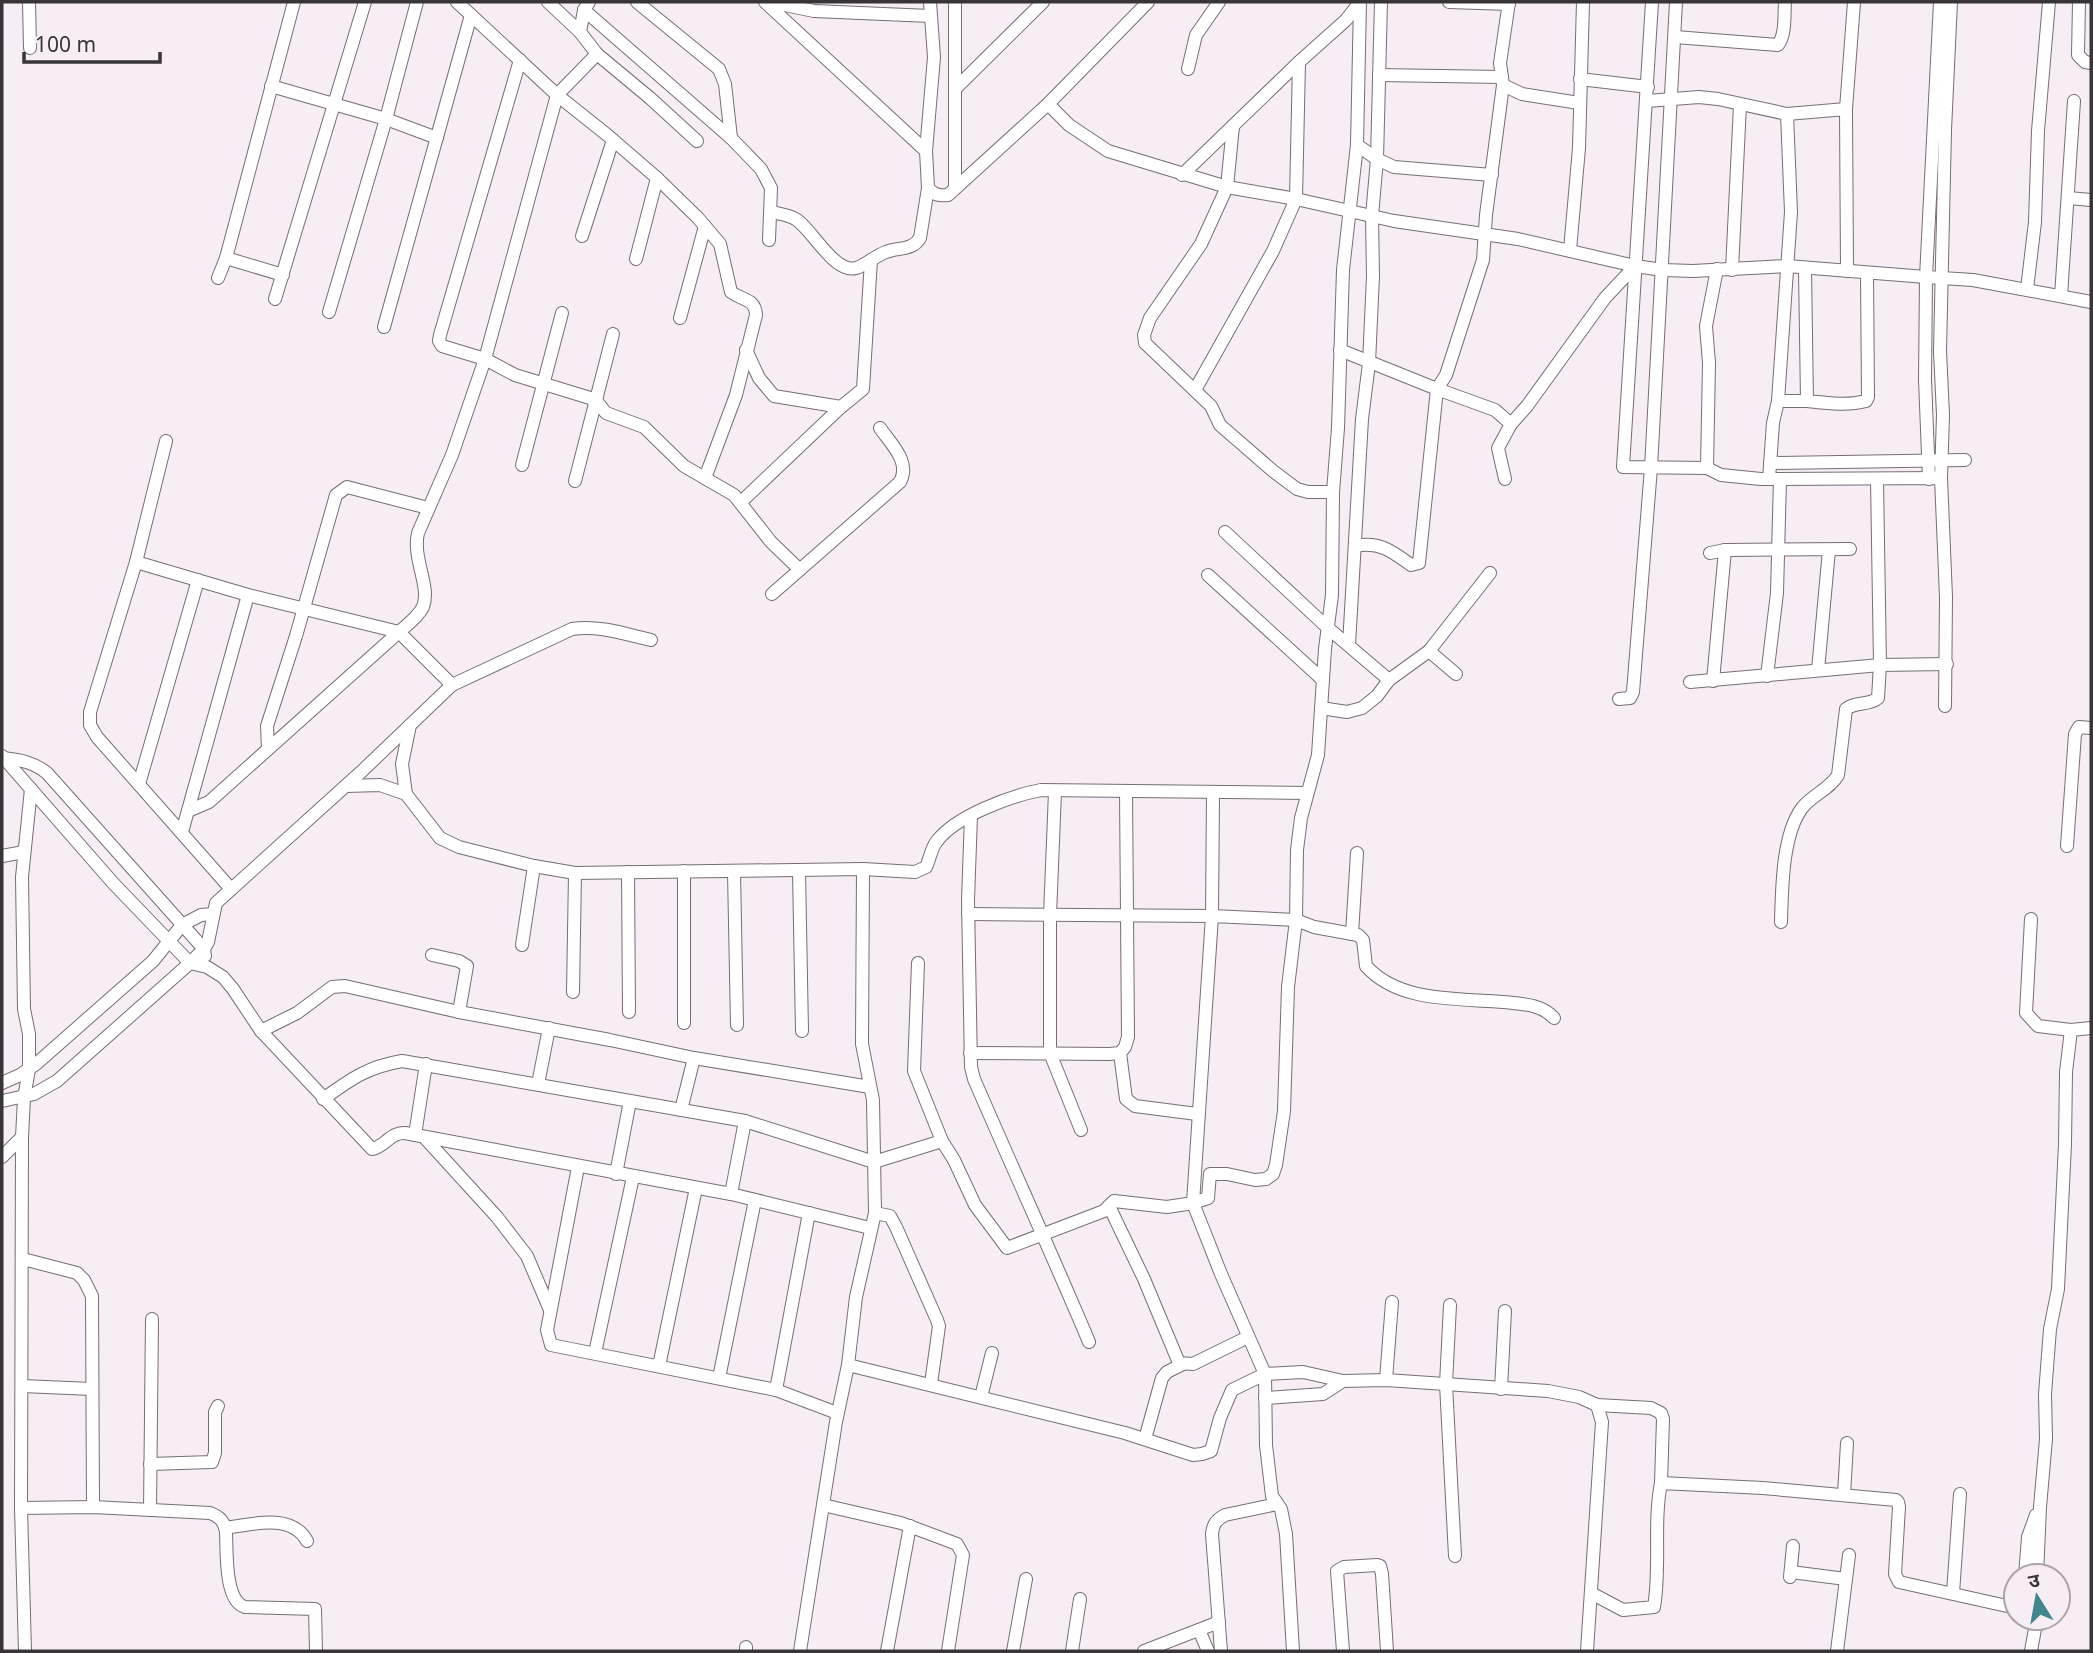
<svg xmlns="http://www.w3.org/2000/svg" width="2093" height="1653" font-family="'Noto Sans','Noto Sans Devanagari',sans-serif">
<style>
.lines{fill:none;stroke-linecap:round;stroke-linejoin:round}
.minor-casing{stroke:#756e74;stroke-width:14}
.minor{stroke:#fff;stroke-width:12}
</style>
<rect width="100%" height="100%" fill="#f7eef5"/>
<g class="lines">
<defs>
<g id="minor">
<polyline points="29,2 30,48"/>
<path d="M 457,2 L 557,95 L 606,134 L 657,178 L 698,218 L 720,244 L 731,292 C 743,301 755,298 756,315 L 736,395 L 705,478"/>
<polyline points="548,2 580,32"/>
<path d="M 589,2 L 584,10 L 580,32 L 597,54 L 557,95 L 485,359 L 452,455 L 418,533 C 412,559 431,586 423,607 C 418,617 407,625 399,632 L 452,685 L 572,629 C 599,625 625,634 651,640"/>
<polyline points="637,2 719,69 725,84 731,138"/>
<polyline points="765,2 926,151"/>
<polyline points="770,2 814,11 930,16"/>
<path d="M 930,2 L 934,57 L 926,151 L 928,188 C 934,195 939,196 948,195 L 1048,104 L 1069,125 L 1108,151 L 1227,187 L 1296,199 L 1394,221 L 1518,239 L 1635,266 L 1663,270 L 1693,271 L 1787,266 L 1926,277 L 1973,280 L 2091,302"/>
<polyline points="1449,2 1509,4"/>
<polyline points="1509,2 1500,63 1503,85 1486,215 1483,260 1446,375 1437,389 1495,410 1511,424 1527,406 1605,298 1635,266"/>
<polyline points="1652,2 1623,467 1707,468 1721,475 1761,479 1941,478 1946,597 1945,706"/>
<polyline points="2079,2 2078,55 2085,62 2091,63"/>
<polyline points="584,10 731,138 761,169 771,188 769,240"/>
<path d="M 1675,37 L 1778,45 C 1786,34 1784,16 1785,2"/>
<polyline points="597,54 650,98 697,141"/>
<polyline points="520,60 440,335 439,341 442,346 485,359 515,375 590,398 598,403 606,413 644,427 684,466 734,495 771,542 799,569"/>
<polyline points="1188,69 1196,35 1219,2"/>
<polyline points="1379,75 1502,77"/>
<polyline points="1580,79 1648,87"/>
<polyline points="1503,85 1522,94 1579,103"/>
<polyline points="271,86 386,119 437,138"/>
<polyline points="955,89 1043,2"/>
<polyline points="1647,101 1699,97 1718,99 1787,114 1846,109 1847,271"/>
<polyline points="1048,104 1148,2"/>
<polyline points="1846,109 1854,2"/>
<polyline points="1233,126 1227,187 1201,244 1150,318 1144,335 1145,343 1211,406 1220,425 1273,471 1297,489 1308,492 1333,492"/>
<polyline points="1357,145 1377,159 1394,167 1492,175"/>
<polyline points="1182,175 1299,62"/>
<polyline points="955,188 955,2"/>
<polyline points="2068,198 2091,200"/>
<path d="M 771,212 C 780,214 790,215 797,220 C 813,231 835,274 856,268 C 866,265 875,256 886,252 C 898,247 912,251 920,238 L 928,188"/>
<polyline points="582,236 613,140"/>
<polyline points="1570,250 1579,148 1583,2"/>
<polyline points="226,258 283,275"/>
<polyline points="636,259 657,178"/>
<path d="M 1805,269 L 1807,401 C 1826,403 1847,406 1866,401 L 1868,397 L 1867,273"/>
<polyline points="1732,270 1740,105"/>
<polyline points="218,278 226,258 294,2"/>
<polyline points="2027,289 2035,222 2038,131 2049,2"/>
<polyline points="2061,296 2074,101"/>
<polyline points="275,299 365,2"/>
<polyline points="329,312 386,119 417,2"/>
<polyline points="680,318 705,226"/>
<polyline points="384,327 471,15"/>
<polyline points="746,350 759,378 774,396 841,407 863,389 871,260"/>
<path d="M 1340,350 L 1437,389 L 1419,563 L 1411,565 C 1392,551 1379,541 1356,546"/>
<polyline points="1195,390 1273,251 1296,199 1299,62 1346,20 1360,2"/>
<polyline points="1778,401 1807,401"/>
<polyline points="166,441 136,562 90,712 90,725 97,737 231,889"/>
<polyline points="1770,463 1965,460"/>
<polyline points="522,465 562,313"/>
<polyline points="1707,468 1709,363 1706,326 1717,269"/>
<polyline points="1941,478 1943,415 1940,351 1945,130 1951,2"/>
<polyline points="1505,479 1498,448 1511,424"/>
<polyline points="1769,479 1773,423 1778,401 1791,212 1787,114"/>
<polyline points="1929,479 1925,380 1926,277 1940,2"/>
<polyline points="575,481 613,334"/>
<polyline points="741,502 841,407"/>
<polyline points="1225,532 1328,628 1389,680"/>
<polyline points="1710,553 1725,550 1850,549"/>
<polyline points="136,562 248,595 399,632"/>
<polyline points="1208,575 1323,680"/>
<path d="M 772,594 L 900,482 C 911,462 891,444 880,428"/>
<polyline points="1349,645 1362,419 1369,363 1373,276 1372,216 1377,159 1381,2"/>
<polyline points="1429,651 1490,573"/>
<polyline points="1818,670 1829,550"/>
<polyline points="1767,676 1777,593 1780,479"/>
<polyline points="1713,681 1725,550"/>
<polyline points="1690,682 1880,665 1947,664"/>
<polyline points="1619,699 1630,698 1633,692 1651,468 1676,2"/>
<polyline points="1321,708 1347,712 1362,708 1377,696 1389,680 1429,651 1456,674"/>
<path d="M 410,725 L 402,764 L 406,794 L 440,838 L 459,847 L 534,866 L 575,873 L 863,869 L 915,872 L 926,867 C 930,859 931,848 937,841 C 956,816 1010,796 1041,790 L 1307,793"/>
<polyline points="268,749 267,726 296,636 336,495 347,487 428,508"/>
<path d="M 2,756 L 113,883 L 190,963 L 207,967 L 223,977 L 233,989 L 261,1031 L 372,1149 C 385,1147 390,1132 405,1133 L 731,1194 L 870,1228"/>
<path d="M 3,758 C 21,760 33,762 47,773 L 204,949 L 205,956"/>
<polyline points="139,784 198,580"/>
<polyline points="346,786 380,785 406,794"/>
<polyline points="1055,792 1050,915 1050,1053 1081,1130"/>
<polyline points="188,811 209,802 399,632"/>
<path d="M 971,816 L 968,900 L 971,1067 L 974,1079 C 1012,1167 1052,1254 1089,1342"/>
<polyline points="182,832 248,595"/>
<polyline points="2067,846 2075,734 2079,727 2091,728"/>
<polyline points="2,856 24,852"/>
<polyline points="799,871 802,1031"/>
<polyline points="628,872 629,1012"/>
<polyline points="734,872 737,1025"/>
<polyline points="968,914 1212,916 1213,794"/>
<polyline points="2031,919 2026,1013 2038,1026 2071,1030"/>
<path d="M 1781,922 C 1782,889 1782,835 1802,808 C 1812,795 1830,789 1838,775 L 1846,709 C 1856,701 1869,706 1878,698 L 1880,665 L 1877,480"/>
<polyline points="1352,934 1357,853"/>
<polyline points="522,945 534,866"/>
<polyline points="432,955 459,961 467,966 459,1012"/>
<polyline points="918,963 914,1071 942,1141"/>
<polyline points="573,992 575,873"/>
<polyline points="684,1023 684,871"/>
<polyline points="261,1031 297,1013 332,987 345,986 459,1012 610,1040 694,1058 870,1087"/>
<polyline points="970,1053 1109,1054 1120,1053 1125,1047 1128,1037 1126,791"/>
<polyline points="1120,1053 1126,1099 1135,1106 1197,1114"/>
<polyline points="2,1083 20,1075 36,1064 153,961 182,925 201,915 213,914"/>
<polyline points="538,1084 549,1028"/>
<path d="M 323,1099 C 351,1079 367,1067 402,1061 L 745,1121 L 874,1162 L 942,1141 L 954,1160 L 975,1205 L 1007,1248 L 1104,1211 L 1114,1201 L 1167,1207 L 1193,1203 L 1212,916 L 1296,920 L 1314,927 L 1358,935 L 1363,940 L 1366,966 C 1399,1003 1458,998 1504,1002 C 1522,1004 1541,1004 1554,1018"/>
<polyline points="2,1101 34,1094 57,1081 190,963 204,949 208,942 216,903 361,772 452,685"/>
<polyline points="681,1110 694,1058"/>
<polyline points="415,1135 426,1064"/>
<polyline points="424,1137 497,1217 527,1256 550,1310"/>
<polyline points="2,1157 22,1137"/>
<polyline points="578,1167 547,1330 551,1345 776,1390 837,1413"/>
<polyline points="616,1174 630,1101"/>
<polyline points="731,1194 745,1121"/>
<polyline points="1109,1206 1144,1279 1179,1363 1193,1364 1248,1337"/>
<polyline points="875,1213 890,1216 896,1227 937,1320 939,1326 931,1384"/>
<polyline points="23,1259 77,1273 84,1280 92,1296 93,1507"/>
<polyline points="1450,1305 1446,1384 1455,1556"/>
<polyline points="595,1353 633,1177"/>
<polyline points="848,1365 856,1297 875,1213 873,1100 862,1044 863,869"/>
<polyline points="659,1366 696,1188"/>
<polyline points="719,1378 755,1200"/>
<polyline points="1386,1380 1392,1302"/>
<polyline points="22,1386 92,1389"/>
<polyline points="1501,1389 1505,1311"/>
<polyline points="776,1390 809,1213"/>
<polyline points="981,1397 992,1353"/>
<polyline points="1265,1398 1323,1394 1343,1381"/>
<polyline points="1597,1405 1651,1408 1661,1413 1663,1419 1661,1483"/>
<polyline points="1145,1439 1162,1378 1167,1372 1183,1364"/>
<polyline points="150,1464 212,1462 215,1453 215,1412 218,1406"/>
<polyline points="1844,1495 1847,1443"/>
<polyline points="823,1505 901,1523 957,1544 963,1555 948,1651"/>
<path d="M 21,1508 L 93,1507 L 210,1513 C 220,1517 224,1521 226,1531 C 227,1550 224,1601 245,1607 L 315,1609 L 316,1651"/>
<polyline points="150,1510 152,1319"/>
<path d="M 225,1528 C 252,1524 292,1513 307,1541"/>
<polyline points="1791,1572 1846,1579"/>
<polyline points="2025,1576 2028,1537 2036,1515"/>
<polyline points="2037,1576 2040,1507 2046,1439 2045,1394 2050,1329 2058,1289 2065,1144 2066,1072 2071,1030 2091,1028"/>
<polyline points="1790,1577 1793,1546"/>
<path d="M 1591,1593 L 1623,1610 L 1654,1607 C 1661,1566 1653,1524 1661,1483 L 1763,1488 L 1896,1500 L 1898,1502 L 1899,1507 L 1895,1574 L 1899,1582 L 2016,1608"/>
<polyline points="1953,1593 1960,1494"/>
<polyline points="1199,1630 1208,1651"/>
<polyline points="746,1647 746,1651"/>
<polyline points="25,1651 21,1508 22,1137 24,1098 29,1069 29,1034 24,1009 22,877 31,789"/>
<polyline points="800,1651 836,1422 848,1365 1125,1433 1193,1455 1202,1454 1211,1451 1220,1418 1232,1390 1265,1374 1303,1372 1343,1381 1386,1380 1548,1391 1579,1397 1597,1405 1602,1422 1587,1651"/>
<polyline points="887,1651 910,1526"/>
<polyline points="1013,1651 1026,1579"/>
<polyline points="1072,1651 1080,1599"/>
<polyline points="1144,1651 1219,1622"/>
<path d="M 1221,1651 L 1212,1534 C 1213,1524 1216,1520 1225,1515 L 1277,1504"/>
<polyline points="1293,1651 1286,1534 1281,1509 1272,1496 1266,1445 1265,1374 1221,1274 1193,1203 1208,1198 1210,1174 1227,1174 1255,1180 1266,1179 1273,1174 1276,1165 1284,1111 1288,987 1296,920 1297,850 1301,818 1318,755 1325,649 1332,595 1333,492 1338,428 1343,270 1357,145 1360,2"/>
<polyline points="1343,1651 1337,1571 1344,1567 1377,1565 1380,1566 1382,1574 1387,1651"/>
<polyline points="1837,1651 1849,1555"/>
<polyline points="2031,1651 2037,1618"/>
</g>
</defs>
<use href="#minor" class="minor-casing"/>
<use href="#minor" class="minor"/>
</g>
<rect width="2093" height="1653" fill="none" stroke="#383437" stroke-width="7"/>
<g transform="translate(2037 1597) rotate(349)"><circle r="33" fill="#f7eef5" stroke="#aba4a9" stroke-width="2"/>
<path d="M0-5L12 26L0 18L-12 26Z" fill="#40888d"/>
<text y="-10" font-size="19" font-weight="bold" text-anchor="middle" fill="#383437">उ</text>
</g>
<path d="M24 52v10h136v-10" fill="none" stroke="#383437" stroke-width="3.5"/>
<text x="35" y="52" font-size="21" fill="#383437" stroke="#f7eef5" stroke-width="5" paint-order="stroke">100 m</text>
</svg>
